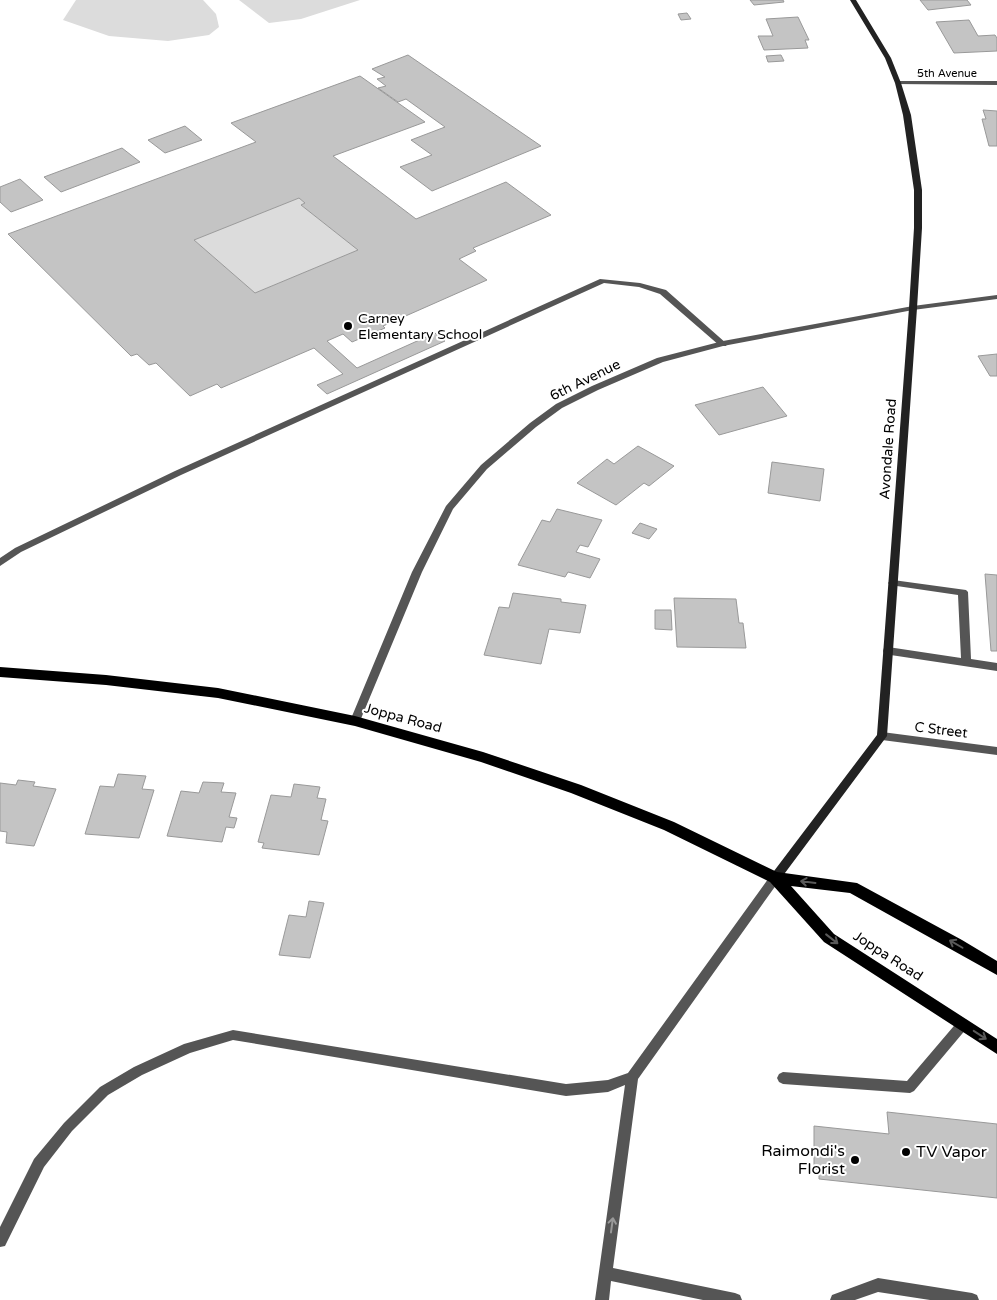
<svg xmlns="http://www.w3.org/2000/svg" width="997" height="1300" font-family="'Varela Round',sans-serif">
<style>
.green{fill:#dcdcdc}
.building{fill:#c4c4c4;stroke:#999;fill-rule:evenodd}
.lines{fill:none;stroke-linecap:round;stroke-linejoin:round}
.lane{fill:#555;fill-rule:evenodd}
.street{fill:#555;fill-rule:evenodd}
.secondary{fill:#222;fill-rule:evenodd}
.primary{fill:#000;fill-rule:evenodd}
.oneway{stroke:#595959}
.oneway2{stroke:#999}
.poi-dot{fill:#000;stroke:#fff;stroke-width:2}
.labels{text-anchor:middle;dominant-baseline:central;stroke-width:4;stroke-linejoin:round;paint-order:stroke}
.far-street-label{font-size:11px;fill:#000;stroke:#fff}
.poi-label{font-size:14px;fill:#000;stroke:#fff;text-anchor:start}
.street-label{font-size:14px;fill:#000;stroke:#fff}
.near-poi-label{font-size:16px;fill:#000;stroke:#fff;text-anchor:end}
</style>
<rect width="100%" height="100%" fill="#fff"/>
<g class="green">
<polygon points="76,0 203,0 216,14 219,27 209,35 168,41 109,36 63,20"/>
<polygon points="239,0 360,0 301,19 269,23"/>
<polygon points="299,198 305,203 302,206 358,250 255,293 194,240"/>
</g>
<g class="building">
<polygon points="750,0 783,0 784,2 754,5"/>
<polygon points="920,0 967,0 971,5 928,10"/>
<polygon points="687,13 691,19 681,20 678,14"/>
<polygon points="798,17 809,40 805,40 808,48 764,50 758,36 773,36 766,19"/>
<polygon points="969,20 978,36 995,35 997,38 997,51 954,53 936,22"/>
<polygon points="408,55 541,146 432,191 400,167 432,155 411,140 445,127 406,99 398,102 378,88 386,86 377,79 385,77 372,69"/>
<polygon points="781,55 784,61 768,62 766,56"/>
<path d="M 360,76 L 425,122 L 333,156 L 416,219 L 506,182 L 551,215 L 473,248 L 476,251 L 459,259 L 487,280 L 383,326 L 385,328 L 352,342 L 343,334 L 327,341 L 357,368 L 435,333 L 445,341 L 327,394 L 317,385 L 343,374 L 314,348 L 221,388 L 217,384 L 190,396 L 156,363 L 149,365 L 137,354 L 131,356 L 8,234 L 256,142 L 231,123 ZM 299,198 L 305,203 L 301,205 L 358,250 L 255,293 L 194,240 Z"/>
<polygon points="983,110 997,111 997,146 989,146 982,119 986,119"/>
<polygon points="185,126 202,140 165,153 148,140"/>
<polygon points="122,148 140,162 61,192 44,177"/>
<polygon points="20,179 43,200 11,212 0,202 0,187"/>
<polygon points="997,354 997,376 990,376 978,356"/>
<polygon points="763,387 787,416 719,435 695,405"/>
<polygon points="638,446 674,466 649,486 644,483 616,505 577,483 607,459 614,464"/>
<polygon points="772,462 824,469 820,501 768,493"/>
<polygon points="557,509 602,520 588,547 580,545 576,552 600,559 590,578 568,572 565,577 518,565 542,520 550,522"/>
<polygon points="640,523 657,529 649,539 632,533"/>
<polygon points="985,574 997,575 997,651 991,651"/>
<polygon points="513,593 561,599 561,602 586,605 580,633 549,629 541,664 484,655 499,607 509,608"/>
<polygon points="674,598 736,599 739,623 743,623 746,648 677,647"/>
<polygon points="655,610 671,610 672,630 655,629"/>
<polygon points="118,774 146,776 142,789 154,790 139,838 85,834 100,786 114,787"/>
<polygon points="18,780 35,782 33,786 56,789 34,846 6,843 7,832 0,831 0,783 16,785"/>
<polygon points="203,782 224,783 221,792 236,793 229,817 237,818 234,828 226,827 222,842 167,836 181,791 199,793"/>
<polygon points="294,784 320,787 317,798 326,799 321,820 328,821 319,855 262,848 264,843 258,842 271,795 291,797"/>
<polygon points="309,901 324,903 310,958 279,955 289,915 306,917"/>
<polygon points="887,1112 997,1124 997,1198 819,1179 819,1170 814,1169 814,1126 889,1134"/>
</g>
<g class="lines">
<g class="lane">
<polygon points="600,279 640,283 666,290 727,344 726,346 720,346 660,294 639,287 604,283 181,475 21,552 0,566 0,558 15,548 175,471"/>
<polygon points="893,580 966,590 968,592 971,659 997,663 997,671 884,654 883,651 884,648 888,647 961,658 958,595 890,585 888,583 890,581"/>
<polygon points="775,873 779,875 781,878 779,881 638,1079 613,1268 735,1293 740,1295 742,1300 703,1300 611,1281 609,1300 595,1300 625,1085 608,1092 566,1096 233,1040 190,1053 142,1075 108,1095 72,1131 44,1167 5,1246 0,1247 0,1227 34,1159 64,1123 100,1087 134,1067 184,1044 233,1030 566,1084 608,1080 628,1073 771,875"/>
<polygon points="963,1019 967,1020 969,1024 967,1028 914,1091 910,1093 783,1084 779,1082 777,1078 779,1074 783,1072 907,1081 959,1020"/>
<polygon points="878,1278 972,1293 977,1295 979,1300 930,1300 878,1292 855,1300 830,1300 832,1295"/>
</g>
<g class="street">
<polygon points="898,81 997,81 997,85 896,84 896,82"/>
<polygon points="997,295 997,299 913,310 723,346 663,362 598,390 562,408 536,427 487,469 453,509 422,572 360,721 359,724 351,724 350,721 412,572 446,506 481,465 530,423 556,404 592,386 657,358 723,341 913,306"/>
<polygon points="882,732 997,747 997,755 882,740 878,739 877,736 878,733"/>
</g>
<polygon class="secondary" points="850,0 856,0 891,58 901,83 911,115 922,190 922,228 917,308 887,736 779,881 775,883 771,881 769,878 771,875 877,735 909,308 914,228 914,190 903,115 895,83 885,58"/>
<polygon class="primary" points="0,667 106,675 218,688 355,716 483,752 581,785 674,822 777,872 857,883 962,940 997,961 997,975 850,893 791,886 834,934 997,1039 997,1054 824,942 770,882 664,830 571,793 481,762 355,726 218,698 106,685 0,677"/>
</g>
<defs><path id="oneway-shaft" d="M-6 0H5M1.5-3L5.5 0L1.5 3" fill="none" stroke-width="1.6" stroke-linecap="round" stroke-linejoin="round" transform="scale(1.25)"/></defs>
<g class="oneway">
<use href="#oneway-shaft" transform="translate(808 882) rotate(-173)"/>
<use href="#oneway-shaft" transform="translate(832 939) rotate(38)"/>
<use href="#oneway-shaft" transform="translate(956 944) rotate(-150)"/>
<use href="#oneway-shaft" transform="translate(980 1035) rotate(33)"/>
</g>
<use class="oneway2" href="#oneway-shaft" transform="translate(612 1225) rotate(-82)"/>
<g class="poi-dot">
<circle cx="348" cy="326" r="5"/>
<circle cx="906" cy="1152" r="5"/>
<circle cx="855" cy="1160" r="5"/>
</g>
<g class="labels">
<g class="far-street-label">
<text x="947" y="73">5th Avenue</text>
</g>
<g class="poi-label">
<text x="358" y="318">Carney<tspan x="358" dy="16">Elementary School</tspan></text>
</g>
<g class="street-label">
<text transform="translate(585 380) rotate(-26)">6th Avenue</text>
<text transform="translate(888 449) rotate(-86)">Avondale Road</text>
<text transform="translate(403 718) rotate(15)">Joppa Road</text>
<text transform="translate(941 730) rotate(7)">C Street</text>
<text transform="translate(888 956) rotate(33)">Joppa Road</text>
</g>
<g class="near-poi-label">
<text x="845" y="1151">Raimondi's<tspan x="845" dy="18">Florist</tspan></text>
<text x="916" y="1152" text-anchor="start">TV Vapor</text>
</g>
</g>
</svg>
